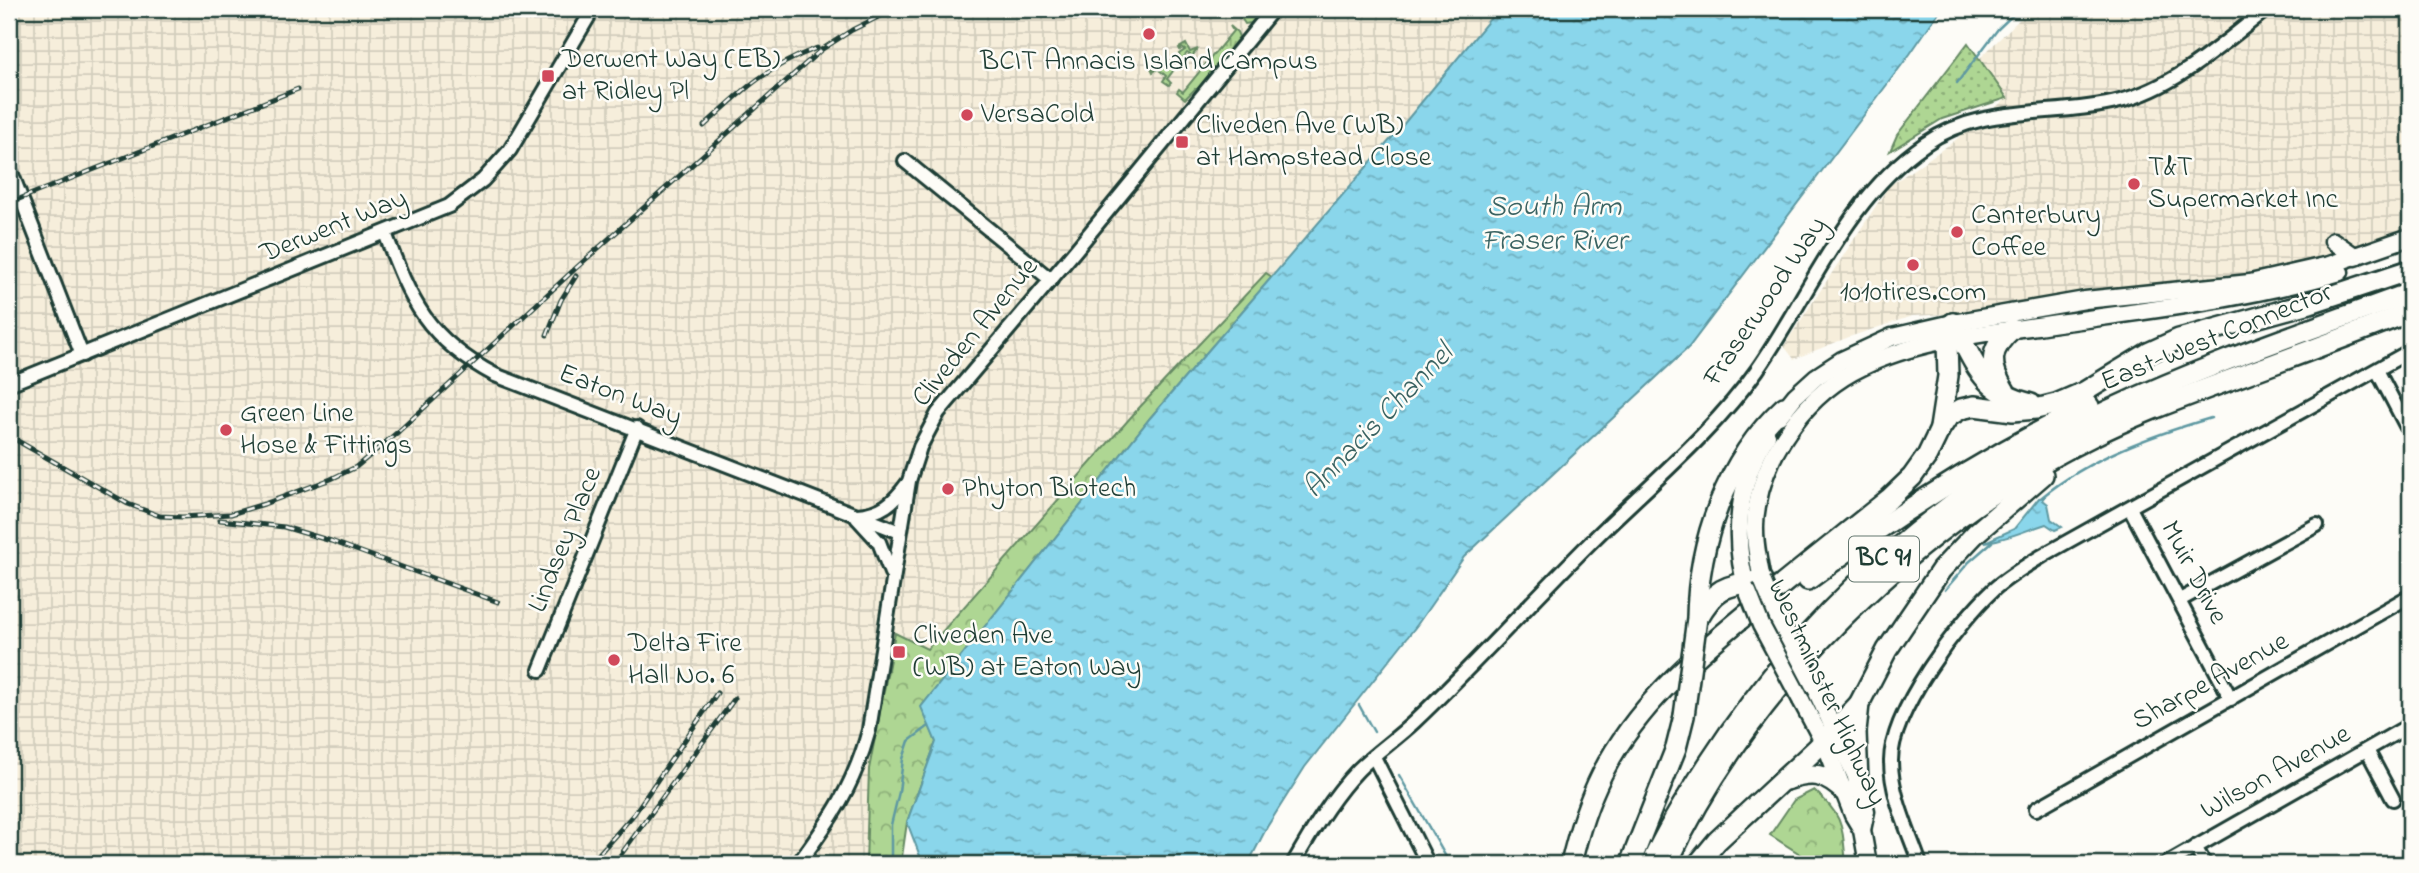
<svg xmlns="http://www.w3.org/2000/svg" width="2419" height="873" font-family="'Indie Flower',sans-serif">
<style>
.industrial{fill:url(#industrial-grid)}
.grass{fill:url(#grass-tufts);stroke:#668a64;stroke-width:2}
.forest{fill:url(#forest-crowns);stroke:#668a64;stroke-width:2}
.park{fill:url(#park-dots);stroke:#668a64;stroke-width:2}
.water{fill:url(#water-ripples);stroke:#5f99a2;stroke-width:2}
.lines{fill:none;stroke-linecap:round;stroke-linejoin:round}
.stream{stroke:#5f99a2;stroke-width:2.5}
.minor-casing{stroke:#1f3d34;stroke-width:18}
.major-casing{stroke:#1f3d34;stroke-width:21}
.highway-casing{stroke:#1f3d34;stroke-width:24}
.minor{stroke:#fdfcf7;stroke-width:12}
.major{stroke:#fdfcf7;stroke-width:16}
.highway{stroke:#fdfcf7;stroke-width:19}
.rail-casing{stroke:#1f3d34;stroke-width:5}
.rail{stroke:#fdfcf7;stroke-width:2.5;stroke-dasharray:8;stroke-linecap:butt}
.major-bridge-casing{stroke:#1f3d34;stroke-width:21;stroke-linecap:butt}
.highway-bridge-casing{stroke:#1f3d34;stroke-width:24;stroke-linecap:butt}
.major-bridge{stroke:#fdfcf7;stroke-width:16}
.highway-bridge{stroke:#fdfcf7;stroke-width:19}
.poi-dot{fill:#d1495b;stroke:#fdfcf7;stroke-width:2.5}
.labels{text-anchor:middle;dominant-baseline:central;stroke-width:5;stroke-linejoin:round;paint-order:stroke}
.shield{fill:#fdfcf7;stroke:#62766e;stroke-width:2}
.shield-label{font-size:26px;font-weight:bold;fill:#1f3d34}
.poi-label{font-size:28px;fill:#1f3d34;stroke:#fdfcf7;text-anchor:start}
.street-label{font-size:28px;fill:#1f3d34;stroke:#fdfcf7}
.water-label{font-size:30px;font-style:italic;fill:#3a6362;stroke:#fdfcf7}
</style>
<defs>
<pattern id="industrial-grid" width="8" height="8" patternUnits="userSpaceOnUse" patternTransform="scale(1.75)"><rect width="8" height="8" fill="#f6eedb"/><path d="M0 4h8M4 0v8" fill="none" stroke="#d2cdbd"/></pattern>
<pattern id="grass-tufts" width="24" height="20" patternUnits="userSpaceOnUse" patternTransform="scale(1.75)"><rect width="24" height="20" fill="#aed693"/><path d="M3 7l-1-3M5 7V3M7 7l1-3M15 17l-1-3M17 17v-4M19 17l1-3" fill="none" stroke="#8daf79"/></pattern>
<pattern id="forest-crowns" width="20" height="18" patternUnits="userSpaceOnUse" patternTransform="scale(1.75)"><rect width="20" height="18" fill="#aed693"/><path d="M2 6a3 3 0 1 1 6 0M12 15a3 3 0 1 1 6 0" fill="none" stroke="#8daf79"/></pattern>
<pattern id="park-dots" width="8" height="8" patternUnits="userSpaceOnUse" patternTransform="scale(1.75)"><rect width="8" height="8" fill="#aed693"/><path d="M2 2h.1M6 6h.1" fill="none" stroke="#8daf79" stroke-width="1.8" stroke-linecap="round"/></pattern>
<pattern id="water-ripples" width="26" height="14" patternUnits="userSpaceOnUse" patternTransform="scale(1.75)"><rect width="26" height="14" fill="#8ad6eb"/><path d="M2 4q2-2 4 0t4 0M15 11q2-2 4 0t4 0" fill="none" stroke="#70afbf"/></pattern>
</defs>
<rect width="100%" height="100%" fill="#fdfcf7"/>
<filter id="ink" filterUnits="userSpaceOnUse"><feTurbulence type="fractalNoise" baseFrequency=".0143" numOctaves="2"/><feDisplacementMap in="SourceGraphic" scale="14" xChannelSelector="R" yChannelSelector="G"/><feConvolveMatrix kernelMatrix="1 2 1 2 8 2 1 2 1" color-interpolation-filters="sRGB"/></filter>
<g filter="url(#ink)">
<g class="industrial">
<polygon points="9,9 1497,9 1402,126 1272,277 1266,273 1138,409 926,649 896,633 869,769 866,864 9,864"/>
<polygon points="2030,9 2410,9 2410,231 2389,242 2284,270 1968,313 1912,316 1849,337 1794,359 1784,346 1889,186 1953,142 2007,98 1979,59"/>
</g>
<g class="grass">
<polygon points="1252,9 1263,9 1251,23 1245,24 1238,13 1239,11 1245,17"/>
<polygon points="1230,26 1237,32 1239,37 1197,90 1195,89 1185,99 1177,92 1179,89 1183,92 1233,31"/>
<polygon points="1186,44 1190,52 1198,49 1192,56 1187,53 1167,79 1171,83 1169,85 1163,81 1166,76 1158,69 1153,72 1150,66 1152,65 1154,70 1180,57 1179,54 1185,50 1182,48 1180,50 1179,48"/>
</g>
<g class="forest">
<polygon points="1266,273 1272,277 1150,418 922,706 936,742 907,822 901,864 866,864 869,769 895,633 927,649 1138,409"/>
<path d="M 1814,790 C 1844,816 1842,826 1846,864 L 1816,864 L 1770,835 L 1794,800 Z"/>
</g>
<polygon class="park" points="1968,43 2007,98 1942,119 1890,151 1897,135"/>
<g class="water">
<polygon points="1498,9 1941,9 1910,54 1689,347 1464,557 1417,625 1305,767 1267,827 1248,864 923,864 907,822 936,742 921,707 1150,418 1402,126"/>
<path d="M 2045,497 L 2043,500 L 2048,504 L 2051,519 L 2062,527 L 2055,530 L 2046,524 C 2026,530 2006,540 1985,542 L 2014,529 L 2039,498 Z"/>
</g>
<g class="lines">
<g class="stream">
<polyline points="1957,83 1998,29 2019,9"/>
<path d="M 2042,497 C 2091,457 2150,436 2211,418"/>
<polyline points="1945,590 1969,562 1992,542"/>
<polyline points="1359,705 1374,732"/>
<polyline points="1399,775 1450,864"/>
<polyline points="891,864 891,825 899,792 903,759 909,741 929,726"/>
</g>
<defs>
<g id="minor">
<polyline points="905,161 1051,280"/>
<polyline points="9,167 82,355"/>
<path d="M 385,233 C 411,302 427,339 495,375 L 900,532"/>
<polyline points="2377,370 2410,433"/>
<polyline points="9,384 449,206 483,180 510,150 593,9"/>
<polyline points="2130,508 2231,699"/>
<path d="M 857,515 C 882,513 893,503 907,484"/>
<polyline points="857,518 879,542 891,573"/>
<polyline points="2180,600 2317,525"/>
<polyline points="540,670 637,428"/>
<polyline points="2367,750 2393,799"/>
<polyline points="1374,757 1428,864"/>
<polyline points="2036,809 2410,596"/>
<polyline points="2195,847 2205,864"/>
<path d="M 798,864 C 831,819 854,786 869,730 L 909,481 L 920,447 L 938,413 L 1075,251 L 1273,9"/>
<path d="M 1293,864 C 1311,832 1332,797 1358,770 C 1375,753 1396,739 1414,722 C 1474,665 1530,603 1589,544 C 1645,488 1711,435 1757,370 C 1811,293 1845,199 1925,144 C 1983,103 2054,118 2120,101 C 2176,87 2222,44 2267,9"/>
<path d="M 1920,864 C 1909,832 1891,796 1891,761 C 1891,712 1958,622 1994,589 C 2010,575 2029,564 2047,553 L 2410,351"/>
<polyline points="2166,864 2410,725"/>
</g>
<g id="major">
<polyline points="2333,241 2356,257"/>
<polyline points="1779,416 1795,396 1816,377 1842,360 1892,337 1953,323 2085,300 2250,283 2329,265 2410,237"/>
<path d="M 1762,580 C 1757,555 1752,531 1757,506 C 1767,448 1809,392 1862,367 C 1915,341 1979,334 2037,326 C 2139,311 2241,301 2340,272"/>
<path d="M 1748,592 C 1731,538 1738,483 1767,435"/>
<polyline points="1814,686 1858,781 1866,811 1862,830 1868,864"/>
<polyline points="1801,700 1828,751 1853,815 1862,830"/>
</g>
<g id="highway">
<path d="M 1953,323 C 1975,363 1981,392 2031,404"/>
<path d="M 2005,391 C 1989,366 1988,350 2012,329"/>
<polyline points="1940,428 1948,376 1947,341 1953,323"/>
<path d="M 1808,580 C 1897,513 1990,455 2089,406"/>
<path d="M 1697,618 C 1698,542 1726,460 1784,407"/>
<path d="M 1698,618 C 1717,585 1727,586 1762,580"/>
<path d="M 1786,780 C 1814,771 1824,773 1846,793"/>
<polyline points="1858,781 1856,732 1859,704"/>
<path d="M 1571,864 C 1578,833 1588,802 1602,774 C 1635,708 1692,659 1748,613 C 1794,574 1842,537 1889,499 L 1912,477 L 1927,456 L 1940,429 L 1948,417 L 1961,409 L 1974,406 L 2013,411 L 2036,409 L 2056,404 L 2084,392 L 2148,353 L 2179,339 L 2310,303 L 2410,270"/>
<polyline points="1630,864 1676,748 1684,716"/>
<path d="M 1651,864 C 1667,829 1688,795 1709,763 C 1806,613 1946,487 2109,410 C 2207,364 2309,330 2410,293"/>
<path d="M 1667,864 C 1749,687 1915,524 2089,438 C 2140,412 2193,394 2246,374 C 2301,354 2356,333 2410,312"/>
<polyline points="1698,864 1717,841 1816,749 1859,704 1887,650 1941,570 1976,533 2043,475"/>
</g>
</defs>
<use href="#minor" class="minor-casing"/>
<use href="#major" class="major-casing"/>
<use href="#highway" class="highway-casing"/>
<use href="#minor" class="minor"/>
<use href="#major" class="major"/>
<use href="#highway" class="highway"/>
<defs>
<g id="rail">
<path d="M 704,126 C 744,89 765,68 817,48"/>
<polyline points="9,203 298,89"/>
<polyline points="547,335 561,300 576,276"/>
<polyline points="9,436 128,504 160,516 182,517 231,514 264,504 331,479 356,467 399,431 576,268 821,50 852,30 894,9"/>
<polyline points="220,520 284,527 331,541 498,602"/>
<polyline points="590,864 634,814 717,693"/>
<polyline points="614,864 735,698"/>
</g>
</defs>
<use href="#rail" class="rail-casing"/>
<use href="#rail" class="rail"/>
<defs>
<g id="major-bridge">
<polyline points="1762,580 1778,618 1814,686"/>
<polyline points="1748,592 1761,625 1801,700"/>
</g>
<polyline id="highway-bridge" points="1684,716 1697,618"/>
</defs>
<use href="#major-bridge" class="major-bridge-casing"/>
<use href="#highway-bridge" class="highway-bridge-casing"/>
<use href="#major-bridge" class="major-bridge"/>
<use href="#highway-bridge" class="highway-bridge"/>
</g>
</g>
<g class="poi-dot">
<circle cx="1149" cy="34" r="7"/>
<rect x="541" y="69" width="14" height="14" rx="3.5"/>
<circle cx="967" cy="115" r="7"/>
<rect x="1175" y="135" width="14" height="14" rx="3.5"/>
<circle cx="2134" cy="184" r="7"/>
<circle cx="1957" cy="232" r="7"/>
<circle cx="1913" cy="265" r="7"/>
<circle cx="226" cy="430" r="7"/>
<circle cx="948" cy="489" r="7"/>
<rect x="892" y="645" width="14" height="14" rx="3.5"/>
<circle cx="614" cy="660" r="7"/>
</g>
<g class="labels">
<rect class="shield" x="1849" y="536.5" width="70" height="45" rx="5"/>
<g class="shield-label">
<text x="1884" y="559">BC 91</text>
</g>
<g class="poi-label">
<text x="562" y="60">Derwent Way (EB)<tspan x="562" dy="32">at Ridley Pl</tspan></text>
<text x="1149" y="62" text-anchor="middle">BCIT Annacis Island Campus</text>
<text x="981" y="115">VersaCold</text>
<text x="1196" y="126">Cliveden Ave (WB)<tspan x="1196" dy="32">at Hampstead Close</tspan></text>
<text x="2148" y="168">T&amp;T<tspan x="2148" dy="32">Supermarket Inc</tspan></text>
<text x="1971" y="216">Canterbury<tspan x="1971" dy="32">Coffee</tspan></text>
<text x="1913" y="293" text-anchor="middle">1010tires.com</text>
<text x="240" y="414">Green Line<tspan x="240" dy="32">Hose &amp; Fittings</tspan></text>
<text x="962" y="489">Phyton Biotech</text>
<text x="913" y="636">Cliveden Ave<tspan x="913" dy="32">(WB) at Eaton Way</tspan></text>
<text x="628" y="644">Delta Fire<tspan x="628" dy="32">Hall No. 6</tspan></text>
</g>
<g class="street-label">
<text transform="translate(334 227) rotate(-22)">Derwent Way</text>
<text transform="translate(1766 302) rotate(-56)">Fraserwood Way</text>
<text transform="translate(976 333) rotate(-51)">Cliveden Avenue</text>
<text transform="translate(2217 338) rotate(-22)">East-West Connector</text>
<text transform="translate(620 396) rotate(21)">Eaton Way</text>
<text transform="translate(566 540) rotate(-68)">Lindsey Place</text>
<text transform="translate(2193 573) rotate(62)">Muir Drive</text>
<text transform="translate(2211 682) rotate(-29)">Sharpe Avenue</text>
<text transform="translate(1826 693) rotate(65)">Westminster Highway</text>
<text transform="translate(2276 773) rotate(-29)">Wilson Avenue</text>
</g>
<g class="water-label">
<text x="1554" y="208">South Arm<tspan x="1554" dy="34">Fraser River</tspan></text>
<text transform="translate(1379 422) rotate(-46)">Annacis Channel</text>
</g>
</g>
<rect width="2419" height="873" fill="none" stroke="#fdfcf7" stroke-width="35"/>
<rect x="18" y="18" width="2384" height="838" fill="none" stroke="#1f3d34" stroke-width="2.5" filter="url(#ink)"/>
</svg>
